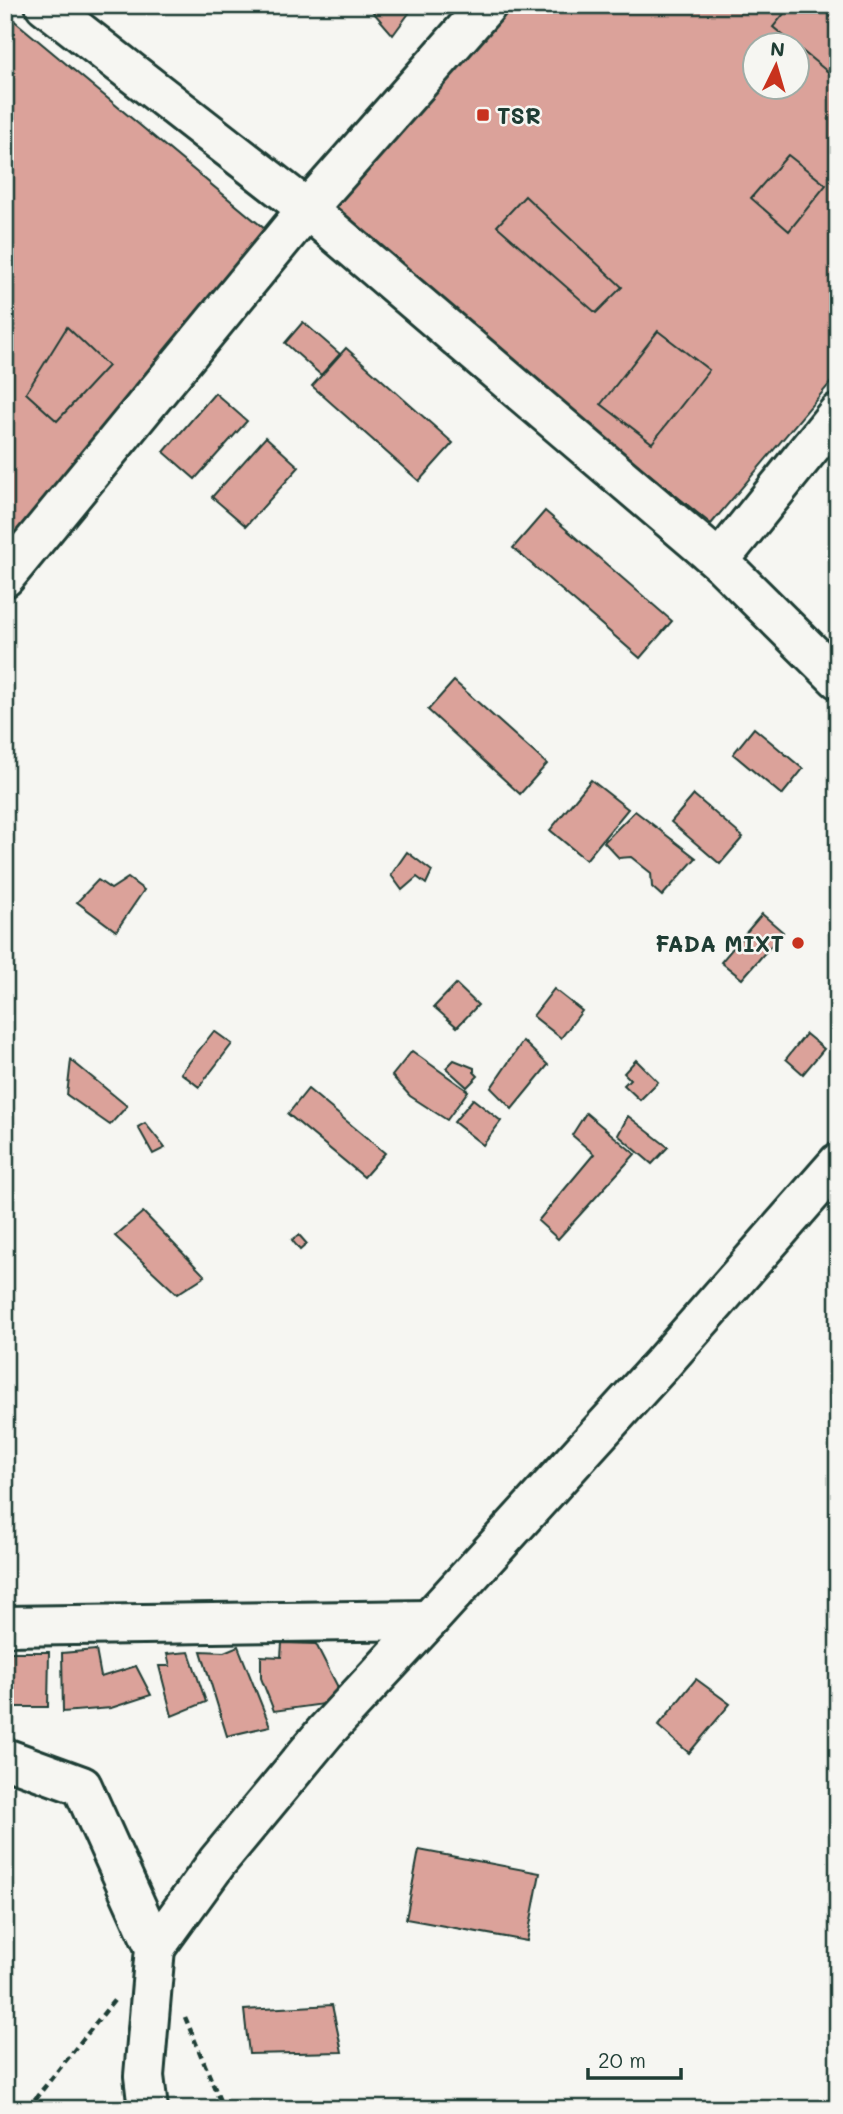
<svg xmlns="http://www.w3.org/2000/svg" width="843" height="2114" font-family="Mali,sans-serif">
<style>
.building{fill:#dba29a;stroke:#1f3d34;stroke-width:2;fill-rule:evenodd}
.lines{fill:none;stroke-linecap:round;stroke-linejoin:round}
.minor-casing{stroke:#1f3d34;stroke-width:44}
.path{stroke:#1f3d34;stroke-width:4.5;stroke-dasharray:7 5;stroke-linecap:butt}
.minor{stroke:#f6f6f2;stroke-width:38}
.poi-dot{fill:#c8321e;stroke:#f6f6f2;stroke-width:2.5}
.labels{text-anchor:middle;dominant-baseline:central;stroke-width:5;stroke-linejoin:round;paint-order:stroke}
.poi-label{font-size:23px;font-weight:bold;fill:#1f3d34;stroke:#f6f6f2;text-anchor:start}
</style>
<rect width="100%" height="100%" fill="#f6f6f2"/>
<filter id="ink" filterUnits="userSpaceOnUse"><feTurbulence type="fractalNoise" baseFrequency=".0143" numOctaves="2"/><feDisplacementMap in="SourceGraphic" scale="14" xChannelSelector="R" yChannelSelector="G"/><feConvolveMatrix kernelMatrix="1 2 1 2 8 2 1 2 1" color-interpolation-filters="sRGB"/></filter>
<g filter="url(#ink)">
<g class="building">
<polygon points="367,5 415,5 393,35"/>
<path d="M 507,5 L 838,5 L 838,374 L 711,524 L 324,210 ZM 756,46 L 798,46 L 798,88 L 756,88 Z"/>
<polygon points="791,5 838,5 838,73 834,77 773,27"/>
<polygon points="5,13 266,230 5,548"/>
<polygon points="788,155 826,185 789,231 751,198"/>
<polygon points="525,196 622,287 596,313 497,226"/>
<polygon points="303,322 340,354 321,375 285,343"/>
<polygon points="67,327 108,366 57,421 26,393"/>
<polygon points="658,331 709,370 652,443 601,404"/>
<polygon points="346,348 453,443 419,481 312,386"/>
<polygon points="215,393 247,421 195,479 164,452"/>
<polygon points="266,437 299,467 246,526 212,497"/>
<polygon points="545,511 672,621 640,658 513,548"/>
<polygon points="454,681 547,764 520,794 428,710"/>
<polygon points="754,728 803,769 782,795 733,754"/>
<polygon points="591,780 628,809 586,860 550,830"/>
<polygon points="694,795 743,837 720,864 671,822"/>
<polygon points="635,811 696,858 662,896 652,887 651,873 631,857 619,858 604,842"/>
<polygon points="407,852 432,871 426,884 417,877 402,890 391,875"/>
<polygon points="128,878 144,890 116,931 77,902 98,880 111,889"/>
<polygon points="762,914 783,932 742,979 721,962"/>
<polygon points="456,984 478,1005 457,1027 434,1007"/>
<polygon points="554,989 582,1011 561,1038 533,1016"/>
<polygon points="214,1031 232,1044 199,1087 181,1073"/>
<polygon points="806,1034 824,1049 803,1074 786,1059"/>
<polygon points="523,1041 548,1065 512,1109 491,1088"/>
<polygon points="412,1051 468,1091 447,1120 410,1096 392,1076"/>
<polygon points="71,1060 127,1106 110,1125 67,1095"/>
<polygon points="454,1060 474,1068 474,1072 478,1076 467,1087 446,1068"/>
<polygon points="636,1060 658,1082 640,1100 624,1085 630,1079 624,1073"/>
<polygon points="308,1089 385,1153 364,1177 288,1114"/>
<polygon points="473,1099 501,1121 483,1145 454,1122"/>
<polygon points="586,1113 635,1154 558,1239 538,1221 594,1154 572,1135"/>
<polygon points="628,1116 668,1147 652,1164 618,1135"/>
<polygon points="145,1123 165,1148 153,1154 138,1127"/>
<polygon points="143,1212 205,1276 177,1294 115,1236"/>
<polygon points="299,1235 307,1244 300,1250 292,1240"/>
<polygon points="282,1643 316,1644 345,1701 274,1711 261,1678 261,1656 281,1657"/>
<polygon points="238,1646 270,1726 227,1736 201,1651 224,1652"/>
<polygon points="96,1650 101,1677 136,1666 151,1695 111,1708 63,1712 62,1653"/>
<polygon points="11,1652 49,1652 48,1707 10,1707"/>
<polygon points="189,1652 206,1702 172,1716 159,1666 170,1666 167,1654"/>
<polygon points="696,1679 730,1704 689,1753 658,1726"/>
<polygon points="419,1850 540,1873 527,1941 406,1919"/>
<polygon points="332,2005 342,2052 249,2054 244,2010"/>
</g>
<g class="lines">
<defs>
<g id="minor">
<polyline points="45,5 307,209 719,561 838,679"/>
<polyline points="719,561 838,413"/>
<polyline points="5,577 307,209 487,5"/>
<polyline points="5,1626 429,1620"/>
<polyline points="5,1758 82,1786 155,1948 144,2076 148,2109"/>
<polyline points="155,1948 218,1861 325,1732 429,1620 662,1364 838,1163"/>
</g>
</defs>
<use href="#minor" class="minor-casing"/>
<g class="path">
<polyline points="185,2017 220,2101 231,2109"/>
<polyline points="27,2109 116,1998"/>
</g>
<use href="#minor" class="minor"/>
</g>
</g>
<g class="poi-dot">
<rect x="476" y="108" width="14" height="14" rx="3.5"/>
<circle cx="798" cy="943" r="7"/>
</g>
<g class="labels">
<g class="poi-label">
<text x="497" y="115">TSR</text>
<text x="784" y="943" text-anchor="end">FADA MIXT</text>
</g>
</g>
<rect width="843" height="2114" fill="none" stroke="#f6f6f2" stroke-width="28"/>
<rect x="14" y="14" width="815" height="2086" fill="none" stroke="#1f3d34" stroke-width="2.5" filter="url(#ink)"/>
<g transform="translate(776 66) rotate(5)"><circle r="33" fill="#f6f6f2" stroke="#a0aca6" stroke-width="2"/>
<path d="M0-5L12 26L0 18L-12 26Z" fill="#c8321e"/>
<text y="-10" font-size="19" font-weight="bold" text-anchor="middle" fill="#1f3d34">N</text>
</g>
<path d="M588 2068v10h93v-10" fill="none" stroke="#1f3d34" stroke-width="3.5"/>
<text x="598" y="2068" font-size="21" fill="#1f3d34" stroke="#f6f6f2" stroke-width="5" paint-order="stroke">20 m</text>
</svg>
